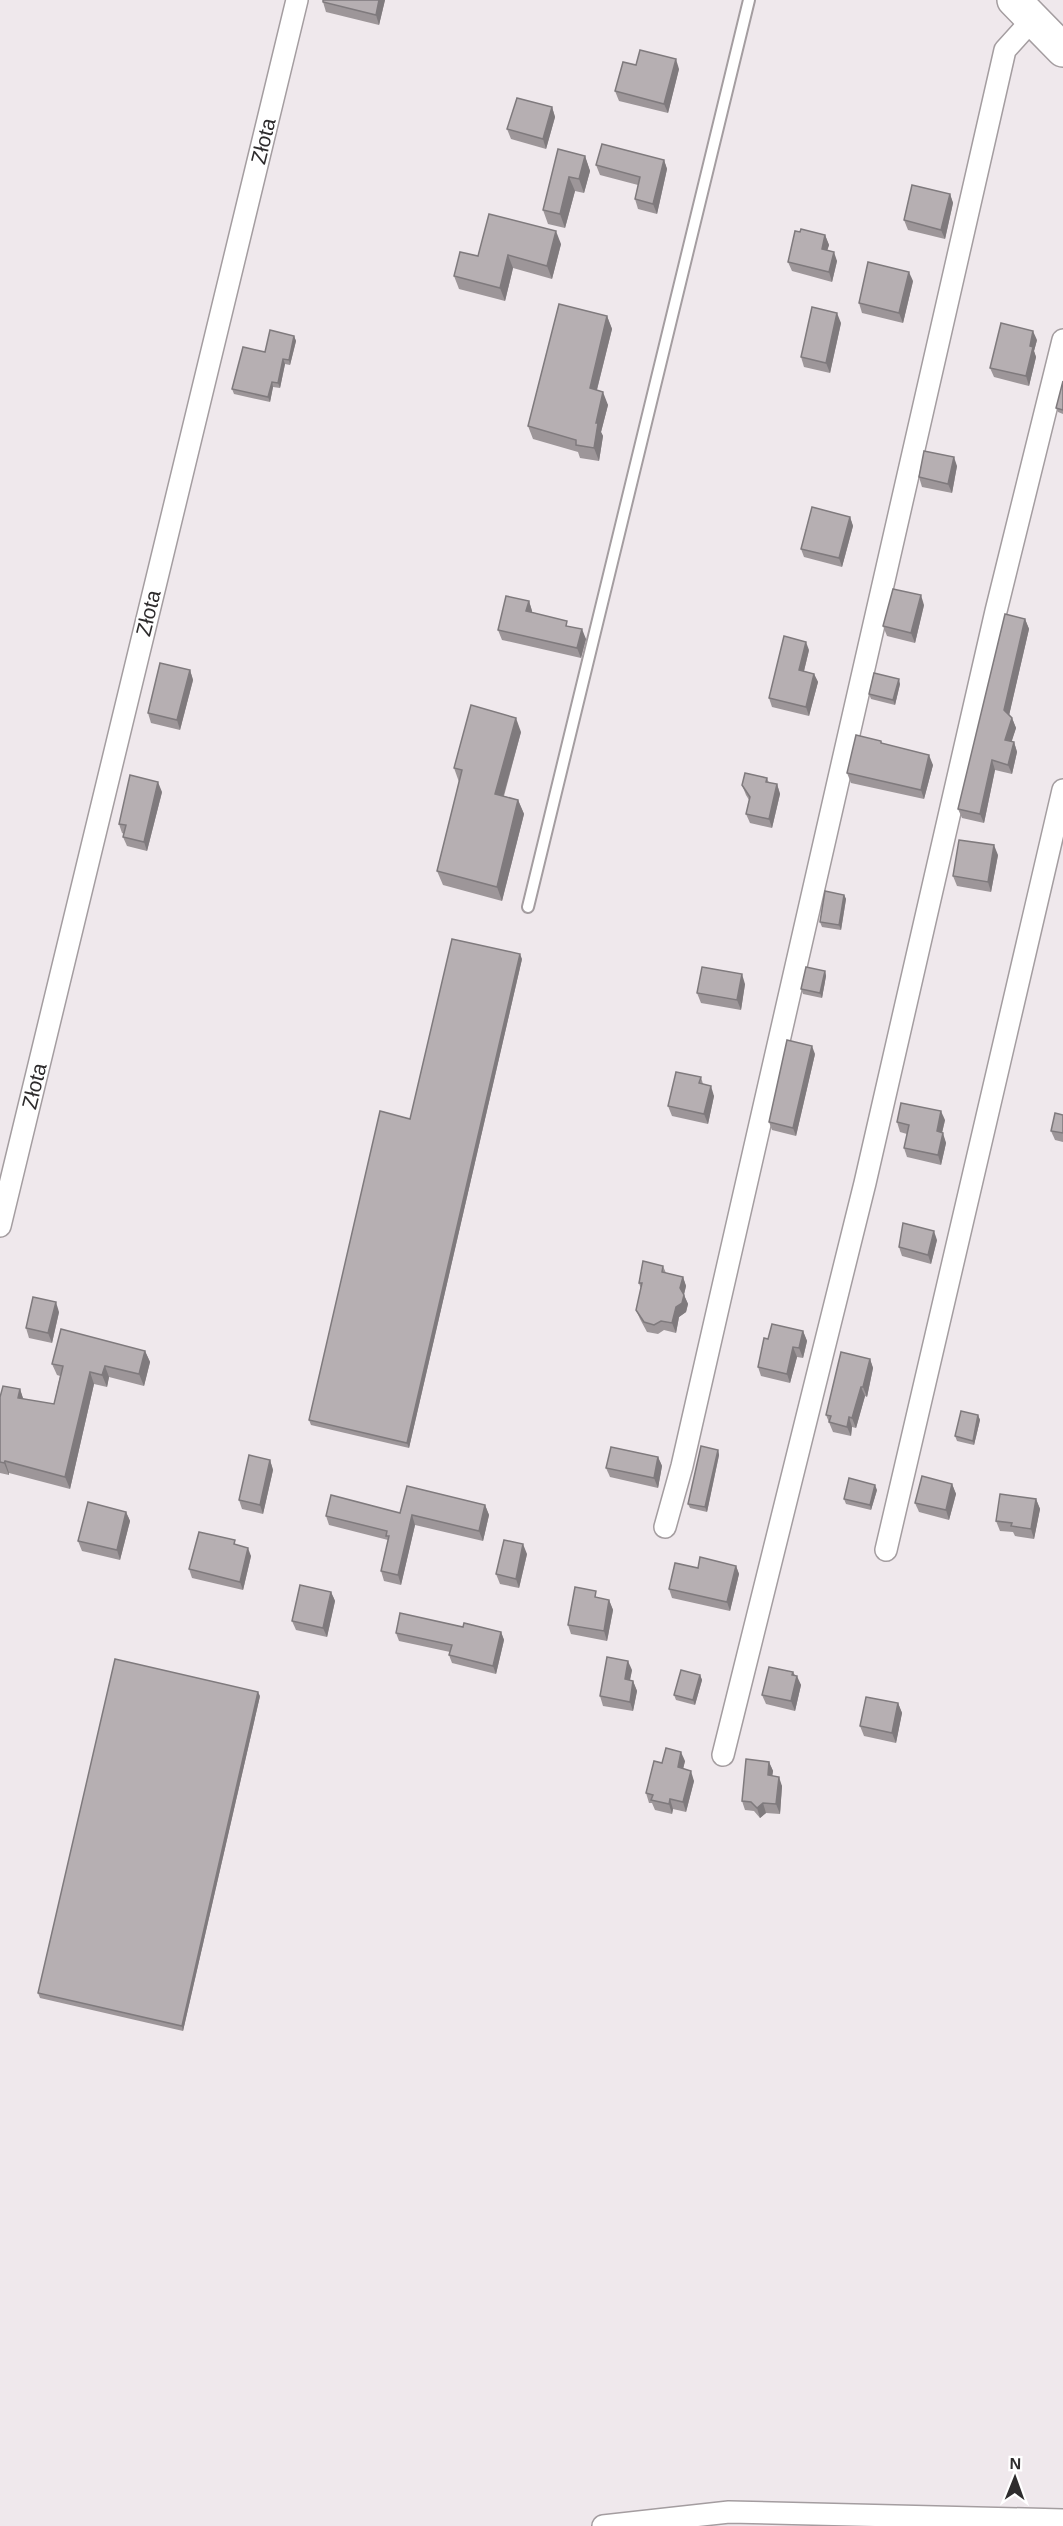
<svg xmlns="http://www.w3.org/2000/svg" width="1063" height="2526" font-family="Helvetica,sans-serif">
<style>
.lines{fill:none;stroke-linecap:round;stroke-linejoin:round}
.lane-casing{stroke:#a49da0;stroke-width:14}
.street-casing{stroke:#a49da0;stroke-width:24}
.primary-casing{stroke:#a49da0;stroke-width:36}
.lane{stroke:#fff;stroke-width:10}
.street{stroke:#fff;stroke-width:21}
.primary{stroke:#fff;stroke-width:33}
.wall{fill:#9d9699}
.shaded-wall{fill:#7f7a7d}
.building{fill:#b6afb2;stroke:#7f7a7d;stroke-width:1.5}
.labels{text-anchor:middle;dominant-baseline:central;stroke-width:4.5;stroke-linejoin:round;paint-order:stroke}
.street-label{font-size:21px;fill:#2e2c2d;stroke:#fff}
</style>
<rect width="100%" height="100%" fill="#efe8ec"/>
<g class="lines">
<defs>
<polyline id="lane" points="528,907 749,0"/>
<g id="street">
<polyline points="0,1226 297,0"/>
<polyline points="665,1527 682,1466 1005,50 1033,19"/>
<polyline points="886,1550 1063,790"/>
<polyline points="723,1755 865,1183 996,611 1063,340"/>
<polyline points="603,2526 729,2512 1063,2520"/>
</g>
<polyline id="primary" points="1014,0 1063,50"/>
</defs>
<use href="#lane" class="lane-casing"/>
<use href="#street" class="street-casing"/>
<use href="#primary" class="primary-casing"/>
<use href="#lane" class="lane"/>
<use href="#street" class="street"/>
<use href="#primary" class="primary"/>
</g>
<g class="wall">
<polygon points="323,0 385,0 379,25 326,12 323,2"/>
<polygon points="636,65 679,69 668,113 619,101 615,91"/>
<polygon points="552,107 555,117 546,149 511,139 507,129"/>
<polygon points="585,156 590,171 584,193 575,191 565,228 548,224 543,210"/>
<polygon points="664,160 667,169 657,214 638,209 635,199 638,185 600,175 596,165"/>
<polygon points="950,194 953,203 945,239 908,230 904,220"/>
<polygon points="825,235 829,245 827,250 837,261 832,282 792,271 788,262"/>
<polygon points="561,244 552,279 513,268 505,301 459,289 454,276 478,256"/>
<polygon points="913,281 903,323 862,313 859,303"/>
<polygon points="607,316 612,329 597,390 608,405 601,432 603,436 599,461 580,458 578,452 533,439 528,426"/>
<polygon points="841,323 830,373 804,367 801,357"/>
<polygon points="294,336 296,341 290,365 285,364 280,388 273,387 270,402 234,394 232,389 265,352"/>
<polygon points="1037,340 1034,351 1036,357 1029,386 994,377 990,368"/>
<polygon points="1063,381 1063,414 1058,412 1056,408"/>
<polygon points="957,466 952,493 922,487 919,477"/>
<polygon points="850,517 853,526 842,567 804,557 801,549"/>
<polygon points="529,601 532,611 532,613 569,627 586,639 581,658 502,640 498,630"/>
<polygon points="924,605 915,643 887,636 883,626"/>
<polygon points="1025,619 1029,629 1009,715 1012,718 1016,728 1011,742 1014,742 1017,752 1012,774 995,770 984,823 962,818 958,809"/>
<polygon points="809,650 804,671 814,674 818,682 809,716 772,707 769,698"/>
<polygon points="190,670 193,680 180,730 151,723 148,713"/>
<polygon points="900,684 895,705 871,699 869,694"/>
<polygon points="521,732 504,796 518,800 524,814 502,901 443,885 437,871 459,782 454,768"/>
<polygon points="881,741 882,744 933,765 924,799 851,783 847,773"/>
<polygon points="767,778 769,783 777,784 780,794 772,828 750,823 746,814 749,800 746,795 742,785"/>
<polygon points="162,792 147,851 127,846 123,837 124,834 122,833 119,824"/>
<polygon points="998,855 991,892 957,886 953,876"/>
<polygon points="844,895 846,899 841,930 822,927 820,922"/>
<polygon points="522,959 409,1448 311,1425 309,1420 410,1119"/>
<polygon points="825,971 826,976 822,998 803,994 801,989"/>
<polygon points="745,984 741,1010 701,1003 697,993"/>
<polygon points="815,1054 796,1136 772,1130 769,1122"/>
<polygon points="701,1077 703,1084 714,1096 708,1124 672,1116 668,1106"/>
<polygon points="1063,1115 1063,1142 1055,1140 1051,1131"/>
<polygon points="945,1120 942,1133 946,1143 941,1165 907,1157 904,1148 907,1134 900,1132 897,1122"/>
<polygon points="937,1240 931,1264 902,1256 899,1247"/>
<polygon points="663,1266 666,1273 683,1277 686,1286 684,1295 688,1304 686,1312 679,1317 676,1333 664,1330 658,1334 647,1332 640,1319 636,1310 641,1289 639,1283"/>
<polygon points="59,1312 52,1343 29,1338 26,1328"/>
<polygon points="803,1331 807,1341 803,1358 797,1357 790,1383 761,1376 758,1367 768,1339"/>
<polygon points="145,1351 150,1362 144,1386 109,1377 107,1387 94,1384 70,1489 9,1473 9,1475 0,1473 0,1397 20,1389 23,1399 54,1404 60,1376 57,1375 52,1364"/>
<polygon points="870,1359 873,1368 867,1397 865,1396 856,1428 852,1427 851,1436 833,1432 826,1415"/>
<polygon points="978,1415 980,1420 974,1445 957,1441 955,1436"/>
<polygon points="718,1450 719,1455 707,1512 690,1508 688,1504"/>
<polygon points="658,1457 662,1466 658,1488 610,1477 606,1468"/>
<polygon points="270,1460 273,1470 263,1514 242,1509 239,1500"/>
<polygon points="952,1484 956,1494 949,1520 919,1512 915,1503"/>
<polygon points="877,1490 871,1510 846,1504 844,1499"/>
<polygon points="1036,1499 1040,1509 1034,1539 1015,1536 1013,1532 1000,1531 996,1521"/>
<polygon points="485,1505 489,1515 483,1541 415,1525 401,1585 384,1581 381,1571 388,1540 329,1525 326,1516 400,1513"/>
<polygon points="126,1512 130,1521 120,1560 82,1551 78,1541"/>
<polygon points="237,1545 251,1556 243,1590 192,1578 189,1569"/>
<polygon points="527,1554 519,1588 500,1584 496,1574"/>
<polygon points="736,1566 739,1574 730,1611 672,1598 669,1589 698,1568"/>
<polygon points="331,1592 335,1601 327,1637 296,1630 292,1621"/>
<polygon points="609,1600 613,1610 607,1641 571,1634 568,1625"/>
<polygon points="463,1627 501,1632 504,1640 496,1674 452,1663 449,1655 450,1652 399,1641 396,1633"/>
<polygon points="632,1670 630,1680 633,1681 637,1691 633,1711 603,1706 600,1696"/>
<polygon points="793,1672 801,1685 795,1711 766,1704 762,1695"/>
<polygon points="700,1675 702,1680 695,1705 676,1700 674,1695"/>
<polygon points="260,1696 183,2031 40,1998 38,1993"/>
<polygon points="898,1703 902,1713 896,1743 864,1736 860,1726"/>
<polygon points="685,1761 683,1769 694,1781 686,1812 673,1809 672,1814 655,1810 652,1803 649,1803 646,1793 662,1763"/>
<polygon points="769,1762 773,1771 772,1776 782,1786 780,1814 766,1813 760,1818 754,1811 745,1810 742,1801"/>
</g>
<g class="shaded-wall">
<polygon points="379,0 385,0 379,25 376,15"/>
<polygon points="676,59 679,69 668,113 664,104"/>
<polygon points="552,107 555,117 546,149 543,139"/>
<polygon points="585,156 590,171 584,193 579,179"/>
<polygon points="664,160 667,169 657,214 653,204"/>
<polygon points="569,177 575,191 565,228 560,214"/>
<polygon points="950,194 953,203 945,239 941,230"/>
<polygon points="556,231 561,244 552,279 547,266"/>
<polygon points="825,235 829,245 825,258 822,249"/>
<polygon points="834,252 837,261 832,282 829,272"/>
<polygon points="508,255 513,268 505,301 500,288"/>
<polygon points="909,272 913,281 903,323 899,313"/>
<polygon points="837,313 841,323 830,373 826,363"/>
<polygon points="607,316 612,329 594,401 590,388"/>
<polygon points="1033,331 1037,340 1034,351 1036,357 1029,386 1026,376 1030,346"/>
<polygon points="294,336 296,341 290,365 289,360"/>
<polygon points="283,359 285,364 280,388 278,383"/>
<polygon points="272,382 273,387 270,402 268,397"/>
<polygon points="603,392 608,405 601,432 603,436 599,461 594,448 596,423"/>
<polygon points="954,457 957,466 952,493 948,484"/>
<polygon points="850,517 853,526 842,567 839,558"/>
<polygon points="921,595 924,605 915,643 911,633"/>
<polygon points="529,601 532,611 530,621 526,611"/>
<polygon points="1025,619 1029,629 1008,720 1004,710"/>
<polygon points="582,629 586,639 581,658 577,648"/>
<polygon points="806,642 809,650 802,679 799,670"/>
<polygon points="190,670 193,680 180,730 177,720"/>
<polygon points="814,674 818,682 809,716 806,707"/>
<polygon points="899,679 900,684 895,705 893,700"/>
<polygon points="516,718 521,732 500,808 495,794"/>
<polygon points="1012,718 1016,728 1009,750 1005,740"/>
<polygon points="1014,742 1017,752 1012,774 1008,765"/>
<polygon points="929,755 933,765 924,799 921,790"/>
<polygon points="992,760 995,770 984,823 980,814"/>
<polygon points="158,782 162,792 147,851 144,842"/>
<polygon points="777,784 780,794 772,828 769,819"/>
<polygon points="518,800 524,814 502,901 497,887"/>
<polygon points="994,845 998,855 991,892 988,882"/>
<polygon points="844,895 846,899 841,930 839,925"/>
<polygon points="520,954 522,959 409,1448 407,1443"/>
<polygon points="825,971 826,976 822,998 820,993"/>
<polygon points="742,974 745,984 741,1010 737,1000"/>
<polygon points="812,1046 815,1054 796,1136 793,1128"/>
<polygon points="711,1086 714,1096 708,1124 704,1114"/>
<polygon points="941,1111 945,1120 940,1141 937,1131"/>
<polygon points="943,1133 946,1143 941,1165 938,1155"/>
<polygon points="934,1231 937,1240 931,1264 928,1255"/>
<polygon points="683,1277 686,1286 683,1298 680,1288"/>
<polygon points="684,1295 688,1304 686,1312 679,1317 676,1333 672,1323 676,1307"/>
<polygon points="56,1302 59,1312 52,1343 48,1333"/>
<polygon points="803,1331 807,1341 803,1358 799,1348"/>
<polygon points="793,1347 797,1357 790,1383 787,1374"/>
<polygon points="145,1351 150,1362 144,1386 139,1374"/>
<polygon points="870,1359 873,1368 867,1397 863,1387"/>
<polygon points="105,1366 109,1377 107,1387 102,1375"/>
<polygon points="90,1372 94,1384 70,1489 65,1477"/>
<polygon points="861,1387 865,1396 856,1428 852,1418"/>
<polygon points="20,1389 24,1401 18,1398"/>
<polygon points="978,1415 980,1420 974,1445 973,1441"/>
<polygon points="849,1417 852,1427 851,1436 847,1427"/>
<polygon points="718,1450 719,1455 707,1512 705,1507"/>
<polygon points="658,1457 662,1466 658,1488 654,1478"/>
<polygon points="270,1460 273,1470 263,1514 260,1505"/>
<polygon points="5,1461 9,1473 9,1475 4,1463"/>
<polygon points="952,1484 956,1494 949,1520 946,1510"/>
<polygon points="875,1485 877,1490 871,1510 870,1505"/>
<polygon points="1036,1499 1040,1509 1034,1539 1031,1529"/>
<polygon points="485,1505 489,1515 483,1541 479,1531"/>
<polygon points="126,1512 130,1521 120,1560 117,1550"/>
<polygon points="412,1515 415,1525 401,1585 398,1575"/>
<polygon points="523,1544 527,1554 519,1588 516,1579"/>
<polygon points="248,1548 251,1556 243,1590 240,1582"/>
<polygon points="736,1566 739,1574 730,1611 727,1602"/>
<polygon points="331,1592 335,1601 327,1637 323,1628"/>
<polygon points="609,1600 613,1610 607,1641 604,1631"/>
<polygon points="501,1632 504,1640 496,1674 493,1666"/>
<polygon points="628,1661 632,1670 628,1689 625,1679"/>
<polygon points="793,1672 796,1681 797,1676 801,1685 795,1711 791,1701"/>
<polygon points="700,1675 702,1680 695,1705 693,1700"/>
<polygon points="633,1681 637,1691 633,1711 630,1702"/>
<polygon points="258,1692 260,1696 183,2031 182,2026"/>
<polygon points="898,1703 902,1713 896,1743 892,1733"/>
<polygon points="681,1752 685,1761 681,1777 678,1767"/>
<polygon points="769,1762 773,1771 771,1784 768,1775"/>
<polygon points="691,1771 694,1781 686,1812 683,1802"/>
<polygon points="779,1777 782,1786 780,1814 776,1804"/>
<polygon points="670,1799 673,1809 672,1814 669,1804"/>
<polygon points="763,1803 766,1813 760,1818 757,1808"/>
</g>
<g class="building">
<polygon points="323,0 379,0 376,15 323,2"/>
<polygon points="640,50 676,59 664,104 615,91 623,62 636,65"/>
<polygon points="517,98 552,107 543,139 507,129"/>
<polygon points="602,144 664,160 653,204 635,199 640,177 596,165"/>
<polygon points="558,149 585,156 579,179 569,177 560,214 543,210"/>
<polygon points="912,185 950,194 941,230 904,220"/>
<polygon points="489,214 556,231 547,266 508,255 500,288 454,276 460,252 478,256"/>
<polygon points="801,229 825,235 822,249 834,252 829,272 788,262 795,231 800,232"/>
<polygon points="868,262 909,272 899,313 859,303"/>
<polygon points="559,304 607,316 590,388 603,392 596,423 598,423 594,448 576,445 576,440 528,426"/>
<polygon points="812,307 837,313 826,363 801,357"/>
<polygon points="1001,323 1033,331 1030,346 1033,347 1026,376 990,368"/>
<polygon points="270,330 294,336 289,360 283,359 278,383 272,382 268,397 232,389 243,347 265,352"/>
<polygon points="1063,381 1063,410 1056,408"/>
<polygon points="924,451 954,457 948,484 919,477"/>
<polygon points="812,507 850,517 839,558 801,549"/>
<polygon points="893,589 921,595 911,633 883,626"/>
<polygon points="506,596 529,601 526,611 567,621 566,626 582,629 577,648 498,630"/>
<polygon points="1005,614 1025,619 1004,710 1012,718 1005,740 1014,742 1008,765 992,760 980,814 958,809"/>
<polygon points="784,636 806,642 799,670 814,674 806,707 769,698"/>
<polygon points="160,663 190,670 177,720 148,713"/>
<polygon points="874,673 899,679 893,700 869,694"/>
<polygon points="471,705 516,718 495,794 518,800 497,887 437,871 462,770 454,768"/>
<polygon points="856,735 881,741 881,743 929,755 921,790 847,773"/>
<polygon points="745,773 767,778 766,782 777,784 769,819 746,814 750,797 742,785"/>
<polygon points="130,775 158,782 144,842 123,837 126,825 119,824"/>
<polygon points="959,840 994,845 988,882 953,876"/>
<polygon points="825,891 844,895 839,925 820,922"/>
<polygon points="452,939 520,954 407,1443 309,1420 380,1111 410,1119"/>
<polygon points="702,967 742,974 737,1000 697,993"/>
<polygon points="806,967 825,971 820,993 801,989"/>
<polygon points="787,1040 812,1046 793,1128 769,1122"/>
<polygon points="676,1072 701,1077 699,1083 711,1086 704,1114 668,1106"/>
<polygon points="901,1103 941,1111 937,1131 943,1133 938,1155 904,1148 909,1125 897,1122"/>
<polygon points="1055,1113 1063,1115 1063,1133 1051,1131"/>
<polygon points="903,1223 934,1231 928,1255 899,1247"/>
<polygon points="643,1261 663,1266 662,1272 683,1277 680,1288 684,1295 682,1303 676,1307 672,1323 661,1321 654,1325 644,1322 636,1310 642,1283 639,1283"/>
<polygon points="33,1297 56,1302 48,1333 26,1328"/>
<polygon points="772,1324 803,1331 799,1348 793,1347 787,1374 758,1367 764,1338 768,1339"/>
<polygon points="61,1329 145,1351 139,1374 105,1366 102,1375 90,1372 65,1477 5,1461 4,1463 0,1462 0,1397 3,1386 20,1389 18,1398 54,1404 63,1366 52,1364"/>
<polygon points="841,1352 870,1359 863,1387 861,1387 852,1418 849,1417 847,1427 829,1422 831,1416 826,1415"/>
<polygon points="961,1411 978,1415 973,1441 955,1436"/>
<polygon points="701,1446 718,1450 705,1507 688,1504"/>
<polygon points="611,1447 658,1457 654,1478 606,1468"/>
<polygon points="249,1455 270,1460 260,1505 239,1500"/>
<polygon points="922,1476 952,1484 946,1510 915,1503"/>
<polygon points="849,1478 875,1485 870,1505 844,1499"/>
<polygon points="407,1486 485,1505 479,1531 412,1515 398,1575 381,1571 389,1536 386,1536 387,1531 326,1516 331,1495 400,1513"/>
<polygon points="1000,1494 1036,1499 1031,1529 1011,1526 1012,1523 996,1521"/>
<polygon points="88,1502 126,1512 117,1550 78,1541"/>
<polygon points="199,1532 235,1540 234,1544 248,1548 240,1582 189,1569"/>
<polygon points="504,1540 523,1544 516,1579 496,1574"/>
<polygon points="700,1557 736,1566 727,1602 669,1589 675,1563 698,1568"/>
<polygon points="300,1585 331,1592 323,1628 292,1621"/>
<polygon points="575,1587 596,1591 595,1597 609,1600 604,1631 568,1625"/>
<polygon points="400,1613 463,1627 464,1623 501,1632 493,1666 449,1655 452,1645 396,1633"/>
<polygon points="607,1657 628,1661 625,1679 633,1681 630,1702 600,1696"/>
<polygon points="115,1659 258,1692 182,2026 38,1993"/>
<polygon points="769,1667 793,1672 792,1675 797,1676 791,1701 762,1695"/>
<polygon points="681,1670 700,1675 693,1700 674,1695"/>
<polygon points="866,1697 898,1703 892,1733 860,1726"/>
<polygon points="666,1748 681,1752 678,1767 691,1771 683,1802 670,1799 669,1804 651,1800 653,1795 646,1793 654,1761 662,1763"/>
<polygon points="746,1759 769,1762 768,1775 779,1777 776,1804 763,1803 757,1808 751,1802 742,1801"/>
</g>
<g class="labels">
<g class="street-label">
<text transform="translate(263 141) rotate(-76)">Złota</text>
<text transform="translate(148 613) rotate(-76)">Złota</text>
<text transform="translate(34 1086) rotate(-76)">Złota</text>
</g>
</g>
<g transform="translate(1015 2478) rotate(1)" stroke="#ffffff" stroke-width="4.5" paint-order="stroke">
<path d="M0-4.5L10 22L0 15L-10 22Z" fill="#2e2c2d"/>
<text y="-9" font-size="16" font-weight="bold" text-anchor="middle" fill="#2e2c2d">N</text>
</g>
</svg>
